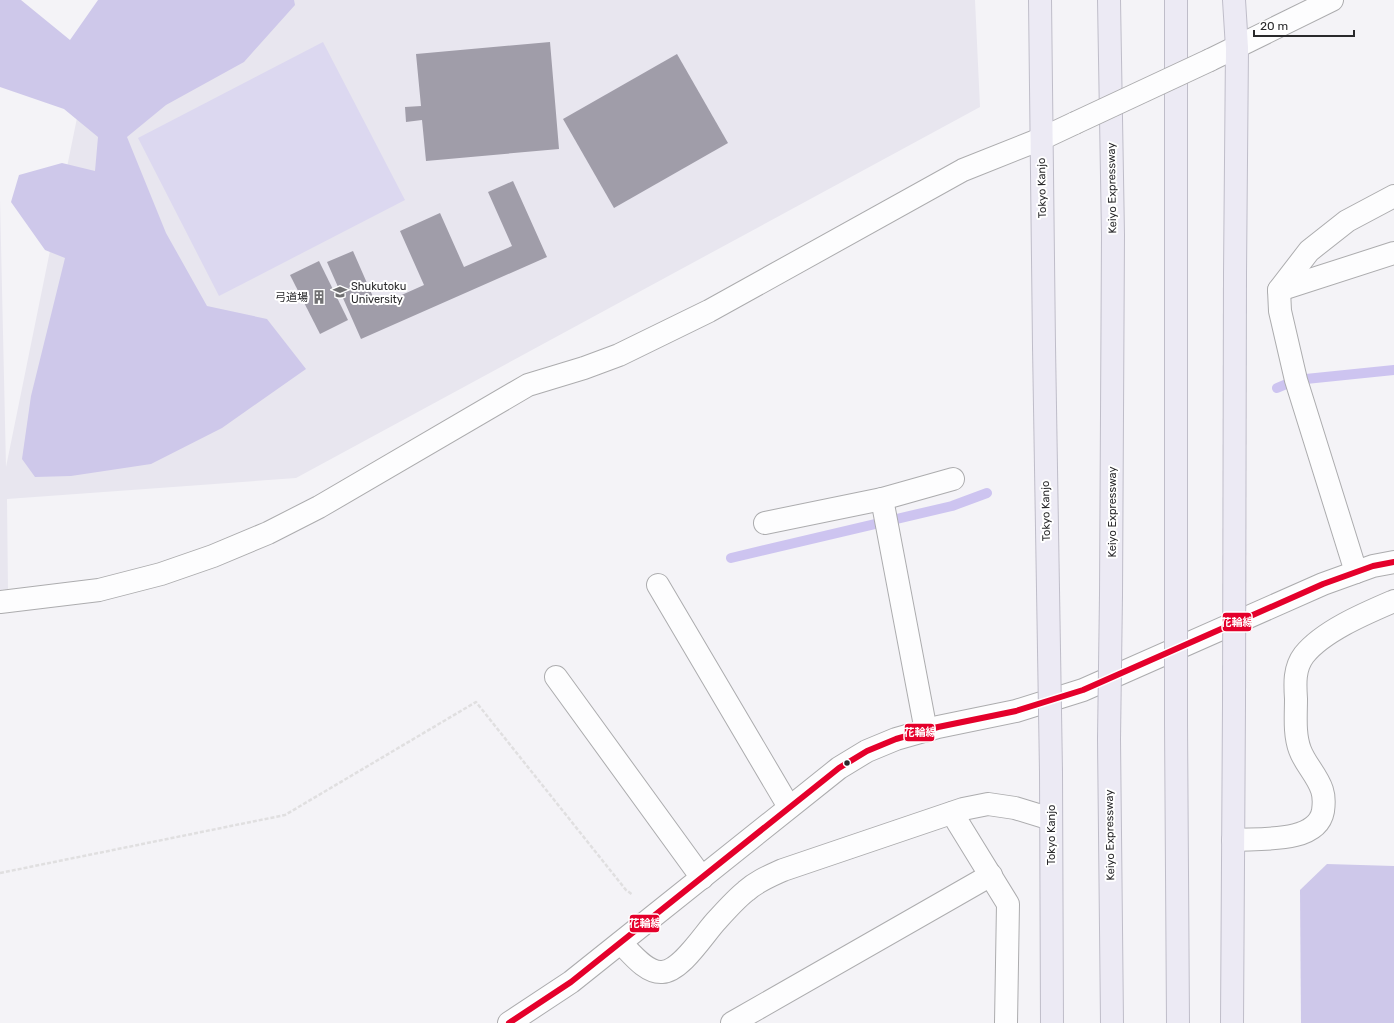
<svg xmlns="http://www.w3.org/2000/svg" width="1394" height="1023" font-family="Rubik,'Noto Sans JP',sans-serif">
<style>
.built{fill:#e8e6ef}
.green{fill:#dcd8f0}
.forest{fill:#cec8ea}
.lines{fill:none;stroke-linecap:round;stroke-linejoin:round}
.stream{stroke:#cdc4f0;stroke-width:10}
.building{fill:#a09da9}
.minor-casing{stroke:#acacae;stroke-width:24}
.highway-casing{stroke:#bfbdc9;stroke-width:24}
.path{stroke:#e0dfe0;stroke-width:2.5;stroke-dasharray:4 2;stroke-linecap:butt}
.minor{stroke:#fdfdfe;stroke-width:22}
.highway{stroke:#eceaf4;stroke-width:22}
.minor-bridge-casing{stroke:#acacae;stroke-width:24;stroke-linecap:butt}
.highway-bridge-casing{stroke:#bfbdc9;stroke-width:24;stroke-linecap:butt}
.minor-bridge{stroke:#fdfdfe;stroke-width:22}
.highway-bridge{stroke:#eceaf4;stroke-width:22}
.bus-1-casing{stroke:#fff;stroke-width:9}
.bus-1{stroke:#e4002b;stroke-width:6}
.bus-dot{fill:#29292b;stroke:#fff;stroke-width:1.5}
.labels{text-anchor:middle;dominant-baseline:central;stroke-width:4;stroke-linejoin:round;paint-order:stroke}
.street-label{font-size:11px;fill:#29292b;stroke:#fff}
.poi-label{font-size:11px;fill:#29292b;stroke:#fff;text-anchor:start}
.line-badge{stroke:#fff;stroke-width:1.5}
.badge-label{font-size:11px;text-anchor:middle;font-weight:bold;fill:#fff}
</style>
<rect width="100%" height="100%" fill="#f4f3f7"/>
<polygon class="built" points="101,0 975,0 980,107 296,478 7,499 8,589 0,590 0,199 6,467"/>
<polygon class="green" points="323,42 405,200 219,296 138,138"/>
<g class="forest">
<polygon points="0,0 21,0 70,40 98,0 294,0 295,5 244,62 166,105 127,137 166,233 207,306 267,319 306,369 222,428 151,464 71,476 35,477 22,459 31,396 65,258 45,250 11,202 19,175 62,163 95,171 98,137 64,109 0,87"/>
<polygon points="1327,864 1394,866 1394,1023 1301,1023 1300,890"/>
</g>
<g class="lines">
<g class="stream">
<polyline points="1277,388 1296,380 1394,370"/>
<polyline points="731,558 952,506 987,493"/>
</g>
</g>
<g class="building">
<polygon points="550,42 559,149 426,161 422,120 406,122 405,107 421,106 416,54"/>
<polygon points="677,54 728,143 614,208 563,119"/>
<polygon points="513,181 547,257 361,339 327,262 353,251 377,306 424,285 400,231 440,213 464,267 512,246 488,192"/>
<polygon points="319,261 348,320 320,334 290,275"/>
</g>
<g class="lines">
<defs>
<g id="minor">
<polyline points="1210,60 1332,0"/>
<polyline points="1279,290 1394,253"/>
<polyline points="882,499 926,731"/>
<polyline points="765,523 882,499 953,479"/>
<polyline points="1356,572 1296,380 1280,311 1279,290 1309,251 1347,221 1394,196"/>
<polyline points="658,585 789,807"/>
<polyline points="0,602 99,590 161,574 213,556 268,533 319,507 528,385 584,368 619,355 709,311 963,170 1041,139 1075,123"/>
<polyline points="556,677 702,878"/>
<polyline points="952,813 1008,904 1006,1023"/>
<path d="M 1233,840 C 1259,838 1317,844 1323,811 C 1324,804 1324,796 1322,790 C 1317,775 1305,764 1300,750 C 1294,734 1296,715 1296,699 C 1295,684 1294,668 1304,655 C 1323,631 1366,613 1394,601"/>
<path d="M 621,943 C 631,953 646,973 662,972 C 682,971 705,932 718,919 C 727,909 736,899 746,891 C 757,881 770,876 783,870 L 963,809 L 988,804 L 1015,808 L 1051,819"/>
<polyline points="509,1023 571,982 839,768 867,751 896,739 938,727 1016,711 1083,690 1323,584 1373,566 1394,562"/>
<polyline points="732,1023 991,875"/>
</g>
<g id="highway">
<polyline points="1040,0 1044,346"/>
<polyline points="1109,0 1113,235 1111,595"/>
<polyline points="1176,0 1176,568"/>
<polyline points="1234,0 1237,48 1235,274"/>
<polyline points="1176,723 1178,1023"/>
<polyline points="1109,739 1112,1023"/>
<polyline points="1051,772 1052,1023"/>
<polyline points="1232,1023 1234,705"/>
</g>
</defs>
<use href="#minor" class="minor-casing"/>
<use href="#highway" class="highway-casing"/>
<polyline class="path" points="0,873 285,815 476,702 626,890 633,895"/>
<use href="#minor" class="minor"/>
<use href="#highway" class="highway"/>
<defs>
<polyline id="minor-bridge" points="1075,123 1210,60"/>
<g id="highway-bridge">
<polyline points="1044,346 1051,772"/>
<polyline points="1234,705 1235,274"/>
<polyline points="1176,723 1176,568"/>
<polyline points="1109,739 1111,595"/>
</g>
</defs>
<use href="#minor-bridge" class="minor-bridge-casing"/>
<use href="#highway-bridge" class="highway-bridge-casing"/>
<use href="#minor-bridge" class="minor-bridge"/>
<use href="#highway-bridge" class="highway-bridge"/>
<defs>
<polyline id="bus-1" points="509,1023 571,982 839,768 867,751 896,739 938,727 1016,711 1083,690 1323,584 1373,566 1394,562"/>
</defs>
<use href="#bus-1" class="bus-1-casing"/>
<use href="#bus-1" class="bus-1"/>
</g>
<defs>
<symbol id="university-bare" viewBox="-9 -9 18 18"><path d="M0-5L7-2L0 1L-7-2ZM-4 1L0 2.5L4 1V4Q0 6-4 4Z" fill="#707072" stroke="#fff" stroke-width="2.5" paint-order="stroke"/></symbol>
<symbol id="building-bare" viewBox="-9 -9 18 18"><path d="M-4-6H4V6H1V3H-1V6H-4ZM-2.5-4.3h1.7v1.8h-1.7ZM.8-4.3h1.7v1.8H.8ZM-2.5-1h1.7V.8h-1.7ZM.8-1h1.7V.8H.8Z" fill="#707072" stroke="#fff" stroke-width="2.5" paint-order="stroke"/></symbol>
</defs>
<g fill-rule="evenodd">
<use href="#university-bare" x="330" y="282" width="20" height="20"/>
<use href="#building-bare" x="309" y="287" width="20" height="20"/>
</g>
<circle class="bus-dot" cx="847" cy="763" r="3.5"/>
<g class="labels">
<g class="street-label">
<text transform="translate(1042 188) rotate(-91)">Tokyo Kanjo</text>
<text transform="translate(1112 188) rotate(-91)">Keiyo Expressway</text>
<text transform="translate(1046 511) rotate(-91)">Tokyo Kanjo</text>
<text transform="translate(1112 512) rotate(-90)">Keiyo Expressway</text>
<text transform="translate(1051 835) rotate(-90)">Tokyo Kanjo</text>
<text transform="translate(1110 835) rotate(-91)">Keiyo Expressway</text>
</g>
<g class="poi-label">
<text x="351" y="286">Shukutoku<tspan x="351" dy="13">University</tspan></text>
<text x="308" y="297" text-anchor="end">弓道場</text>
</g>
</g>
<g class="line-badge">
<rect x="1222" y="612" width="30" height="20" rx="4" fill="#e4002b"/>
<rect x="904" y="723" width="31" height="19" rx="4" fill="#e4002b"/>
<rect x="629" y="914" width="31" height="19" rx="4" fill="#e4002b"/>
</g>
<g class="badge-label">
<text x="1237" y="626">花輪線</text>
<text x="920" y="736">花輪線</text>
<text x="645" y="927">花輪線</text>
</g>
<path d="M1254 30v6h100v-6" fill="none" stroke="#29292b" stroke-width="2"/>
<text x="1260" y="30" font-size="12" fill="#29292b" stroke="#ffffff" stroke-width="3" paint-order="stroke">20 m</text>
</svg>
